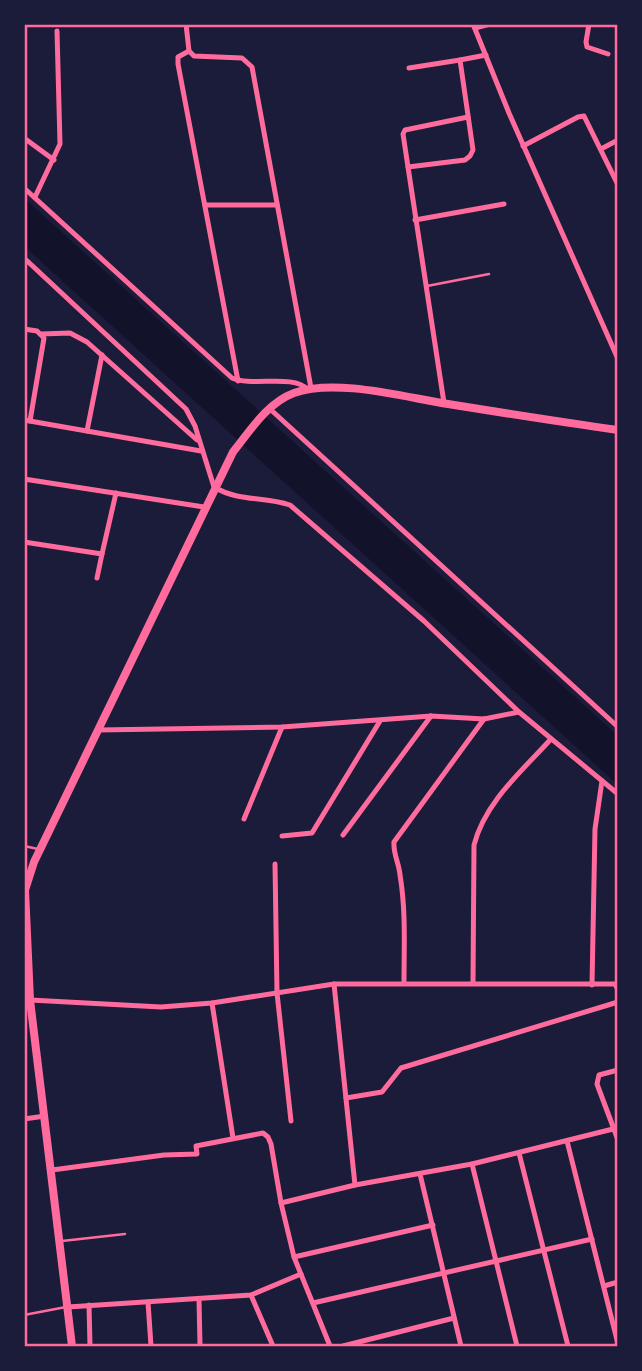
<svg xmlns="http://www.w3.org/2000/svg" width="642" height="1371" font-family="'Fira Sans',sans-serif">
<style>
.water{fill:#12122b}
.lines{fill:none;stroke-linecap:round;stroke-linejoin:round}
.service{stroke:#ff6b9d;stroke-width:2.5}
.minor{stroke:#ff6b9d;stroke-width:5}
.secondary{stroke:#ff6b9d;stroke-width:8}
.neatline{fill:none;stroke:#ff6b9d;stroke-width:2.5}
</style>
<rect width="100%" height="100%" fill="#1b1b3a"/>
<polygon class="water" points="24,198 617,735 617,784 25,247"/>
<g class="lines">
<g class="service">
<polyline points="427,286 489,274"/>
<polyline points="24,846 38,849"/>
<polyline points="62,1241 125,1234"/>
<polyline points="24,1315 66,1307"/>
</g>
<g class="minor">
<polyline points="186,24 189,51 194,56 242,58 252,67 311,388"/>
<polyline points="473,24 509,113 618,359"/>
<polyline points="589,24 586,42 587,47 608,54"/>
<polyline points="475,28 490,24"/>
<polyline points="189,51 178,57 178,64 238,381"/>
<polyline points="409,68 460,60"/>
<polyline points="24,138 54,160"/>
<polyline points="523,146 578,117 584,116 618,185"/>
<polyline points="601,149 618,140"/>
<polyline points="408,167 403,134 405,130 468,117"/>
<path d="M 24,188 L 232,378 C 252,387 293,374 307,389"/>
<polyline points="35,197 60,144 57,31"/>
<polyline points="205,205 277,205"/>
<polyline points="415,220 504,204"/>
<path d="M 24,258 L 186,409 L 195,426 L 214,487 C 239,502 263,496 290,505 L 424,621 L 519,712 L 618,794"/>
<polyline points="24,329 37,331 44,338 30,421"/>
<polyline points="41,334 70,333 87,342 197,440"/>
<polyline points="444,403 408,167 465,160 470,156 473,150 460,60 486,55"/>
<polyline points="270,409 618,727"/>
<polyline points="24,420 201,451"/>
<polyline points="87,431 102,355"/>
<polyline points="24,479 204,507"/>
<polyline points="24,542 102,554 97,578"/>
<polyline points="102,554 116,493"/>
<polyline points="98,730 282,727 431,716 484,719 519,712"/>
<polyline points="244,819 282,727"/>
<polyline points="343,835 431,716"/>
<polyline points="282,836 312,833 380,721"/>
<polyline points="275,864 277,993 291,1121"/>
<path d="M 404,982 C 404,947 406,910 400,875 C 399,863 393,854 394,842 L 484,719"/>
<path d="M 473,983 L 474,845 C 485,802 522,771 551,739"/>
<polyline points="592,985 595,829 602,781"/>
<polyline points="30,1000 161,1007 212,1003 334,984 615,984 618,990"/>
<polyline points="212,1003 233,1138"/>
<polyline points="618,1070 599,1075 597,1084 618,1140"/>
<polyline points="346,1098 382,1092 401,1068 618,1002"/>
<polyline points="24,1119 45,1116"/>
<polyline points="567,1141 618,1344"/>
<polyline points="519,1153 568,1346"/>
<polyline points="472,1164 517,1346"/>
<polyline points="52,1170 164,1155 197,1154 196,1146 263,1133 268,1137 271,1144 281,1203 294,1257 330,1346"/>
<polyline points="420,1174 461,1346"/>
<polyline points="355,1185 472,1164 613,1129"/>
<polyline points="281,1203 355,1185 334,984"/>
<polyline points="294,1257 433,1225"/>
<polyline points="604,1286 618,1282"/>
<polyline points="251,1295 273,1346"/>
<polyline points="199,1299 200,1346"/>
<polyline points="148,1302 151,1346"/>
<polyline points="313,1303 592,1239"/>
<polyline points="89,1305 90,1346"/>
<polyline points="68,1307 251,1295 301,1274"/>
<polyline points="343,1346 454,1318"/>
</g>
<path class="secondary" d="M 72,1346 L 30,1000 L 25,890 L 34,862 L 233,452 C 250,431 267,403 294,393 C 335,378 404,397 448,404 C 504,413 561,422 618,430"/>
</g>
<rect width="642" height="1371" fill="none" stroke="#1b1b3a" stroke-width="52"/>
<rect x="26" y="26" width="590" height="1319" class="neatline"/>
</svg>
